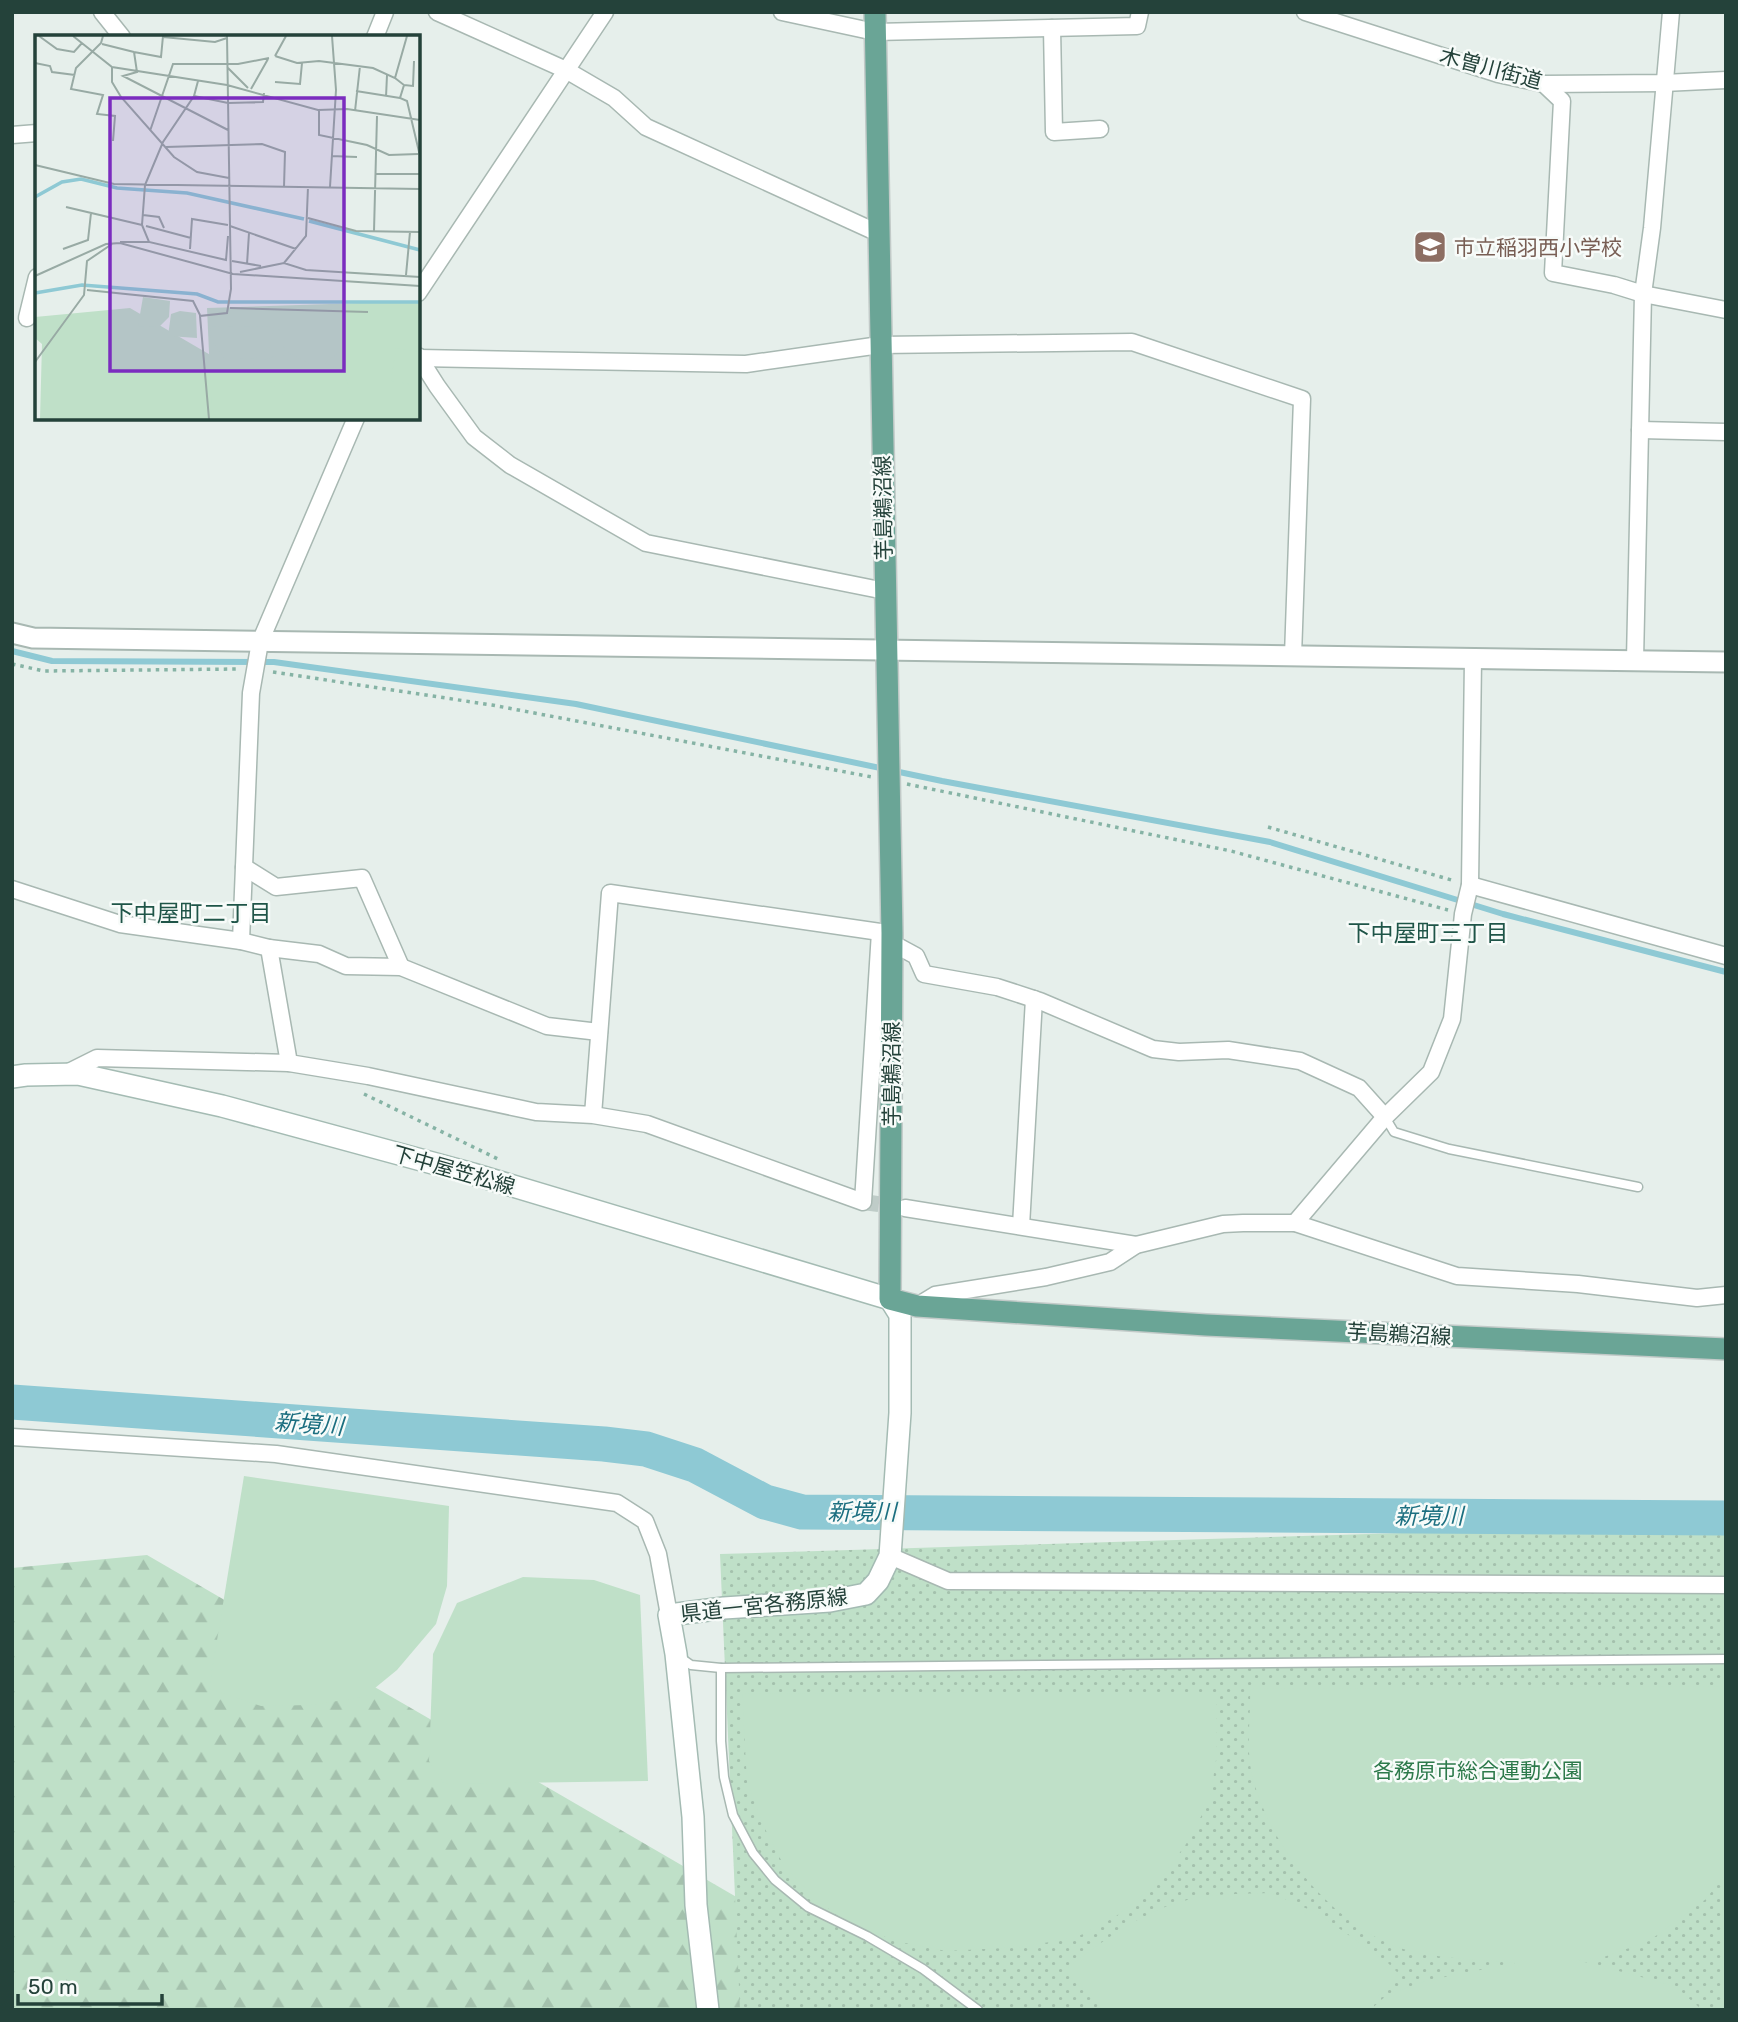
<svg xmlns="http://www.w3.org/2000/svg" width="1738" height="2022" font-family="Rubik,'Noto Sans JP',sans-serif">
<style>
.forest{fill:url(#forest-firs)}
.park{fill:url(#park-dots)}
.garden{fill:#bfe0c8}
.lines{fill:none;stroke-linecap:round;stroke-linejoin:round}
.stream{stroke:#8ec9d4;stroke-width:6}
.river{stroke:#8ec9d4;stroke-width:35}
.minor-tunnel{stroke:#bfccc8;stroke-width:16;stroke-dasharray:16 8;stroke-linecap:butt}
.service-casing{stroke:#a8b8b2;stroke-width:11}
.minor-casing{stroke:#a8b8b2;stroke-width:19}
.tertiary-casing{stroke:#a8b8b2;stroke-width:23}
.secondary-casing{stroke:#a4bbb3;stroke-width:24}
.primary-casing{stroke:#c2cac8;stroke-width:24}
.path{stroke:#86b3a5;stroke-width:3.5;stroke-dasharray:3.5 5;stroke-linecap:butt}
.service{stroke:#fff;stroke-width:8}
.minor{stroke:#fff;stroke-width:16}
.tertiary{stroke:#fff;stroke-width:19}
.secondary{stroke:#fff;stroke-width:21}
.primary{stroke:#6aa596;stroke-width:21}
.labels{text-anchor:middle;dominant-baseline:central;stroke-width:5;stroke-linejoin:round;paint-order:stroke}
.street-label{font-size:21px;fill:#24423a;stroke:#f7fbf9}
.education-label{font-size:21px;fill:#785e54;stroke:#f7fbf9;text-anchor:start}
.park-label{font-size:21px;fill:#2d7a4b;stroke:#f7fbf9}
.neighbourhood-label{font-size:23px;fill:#1f5548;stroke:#f7fbf9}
.water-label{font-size:23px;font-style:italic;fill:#1c6f80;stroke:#f7fbf9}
.inset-river{fill:none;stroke:#8ec9d4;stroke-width:3.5}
.inset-road{fill:none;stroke:#98aaa4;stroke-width:2}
.view{fill:#7b2cbf;fill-opacity:0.15;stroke:#7b2cbf;stroke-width:3.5}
.inset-edge{fill:none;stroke:#24423a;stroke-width:3.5}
</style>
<defs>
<pattern id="forest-firs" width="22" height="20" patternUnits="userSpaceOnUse" patternTransform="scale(1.75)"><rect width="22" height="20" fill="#bfe0c8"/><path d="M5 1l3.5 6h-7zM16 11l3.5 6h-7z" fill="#a4c1ad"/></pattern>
<pattern id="park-dots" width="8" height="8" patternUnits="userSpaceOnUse" patternTransform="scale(1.75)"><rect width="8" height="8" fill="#bfe0c8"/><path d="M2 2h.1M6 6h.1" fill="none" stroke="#a4c1ad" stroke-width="1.8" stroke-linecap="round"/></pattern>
</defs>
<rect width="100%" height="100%" fill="#e6efeb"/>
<polygon class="forest" points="147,1555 902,1993 928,2010 12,2010 12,1568"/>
<polygon class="park" points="1726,1523 1726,2010 740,2010 720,1554"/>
<g class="garden">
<polygon points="244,1476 449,1506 447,1586 436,1624 397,1670 364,1697 311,1705 261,1706 209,1689"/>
<polygon points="523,1577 594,1580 640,1595 648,1781 444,1784 429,1761 433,1654 457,1603"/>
<path d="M 1726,1686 L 1726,1873 L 1706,1899 L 1649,1941 L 1601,1958 L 1577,1960 L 1675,1986 L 1702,2010 L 1370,2010 L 1387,1995 L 1425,1981 L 1515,1963 C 1481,1960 1447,1959 1414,1952 C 1339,1934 1272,1851 1253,1779 C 1245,1750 1251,1719 1250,1689 Z"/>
<polygon points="974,1692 1216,1692 1216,1760 1210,1800 1186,1844 1158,1883 1115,1917 1077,1937 1022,1947 946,1951 900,1942 848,1924 816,1899 784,1866 763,1825 747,1782 742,1694"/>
<path d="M 1271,1893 L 1317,1913 L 1387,1962 L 1400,1975 L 1364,2010 L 1103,2010 L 1065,1971 C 1099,1942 1146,1909 1191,1899 C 1217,1893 1245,1894 1271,1893 Z"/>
</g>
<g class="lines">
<polyline class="stream" points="12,651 52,661 274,662 576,704 942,781 1270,842 1503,914 1726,972"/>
<polyline class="river" points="12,1402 604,1444 646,1449 695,1465 765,1502 802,1512 1726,1518"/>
<polyline class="minor-tunnel" points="863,1202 900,1207"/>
<defs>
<g id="service">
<polyline points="1385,1117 1394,1132 1449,1149 1638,1187"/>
<polyline points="681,1658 691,1665 721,1668 1726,1659"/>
<polyline points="721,1668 721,1741 724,1777 733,1815 753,1853 775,1880 808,1907 867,1936 923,1969 978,2010"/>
</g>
<g id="minor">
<polyline points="102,12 122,37"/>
<polyline points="437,12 566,70 614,98 646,127 878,233"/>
<polyline points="782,12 875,32 1137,26 1140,12"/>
<polyline points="1305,12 1498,74 1544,84 1664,83 1726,80"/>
<polyline points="1052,28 1054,132 1100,129"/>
<polyline points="375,37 385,12"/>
<polyline points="1544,84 1562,101 1553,273 1614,285 1643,294 1726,310"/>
<polyline points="12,135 37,133"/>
<polyline points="418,293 605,12"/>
<polyline points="27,318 37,277"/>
<polyline points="418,356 437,386 474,437 510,465 646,543 885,591"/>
<polyline points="419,358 746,364 880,345 1132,342 1302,399 1293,656"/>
<polyline points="1640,430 1726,432"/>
<polyline points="1635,660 1643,294 1652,228 1671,12"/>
<polyline points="244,867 276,887 362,878 401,967"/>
<polyline points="1470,885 1726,956"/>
<polyline points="12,889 120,924 241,941 269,948 289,1063 368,1076 536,1112 593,1115 647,1124 863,1202 880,932 610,893 593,1115"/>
<polyline points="241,941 251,693 260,642 356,418"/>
<polyline points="892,943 916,956 924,974 997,987 1040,1001 1153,1049 1179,1052 1228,1050 1300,1061 1359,1088 1385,1117"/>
<polyline points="269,948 319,954 346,966 401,967 547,1026 599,1032"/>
<polyline points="67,1073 97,1058 289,1063"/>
<polyline points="905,1208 1136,1245"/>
<polyline points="1295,1223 1385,1117 1431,1072 1452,1019 1463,914 1470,885 1473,659"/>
<polyline points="1021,1226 1034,999"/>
<polyline points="917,1306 935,1295 1046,1277 1110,1262 1136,1245 1223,1224 1243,1223 1295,1223 1457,1276 1578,1284 1697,1298 1726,1295"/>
<polyline points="12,1437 276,1454 617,1503 645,1521 658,1554 669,1615"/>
<polyline points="890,1556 948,1581 1726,1585"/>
</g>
<polyline id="tertiary" points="12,633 33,638 1726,662"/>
<polyline id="secondary" points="12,1077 26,1075 78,1074 222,1106 473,1174 890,1299 900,1315 900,1413 890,1556 878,1581 866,1594 830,1601 724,1608 669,1615 676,1654 693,1817 696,1905 708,2010"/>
<polyline id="primary" points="875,12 892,933 890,1299 917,1306 1206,1325 1726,1349"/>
</defs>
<use href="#service" class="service-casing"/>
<use href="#minor" class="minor-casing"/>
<use href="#tertiary" class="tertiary-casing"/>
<use href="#secondary" class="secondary-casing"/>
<use href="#primary" class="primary-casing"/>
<g class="path">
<polyline points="12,664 44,671 237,669"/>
<polyline points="273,672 492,705 872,777"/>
<polyline points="907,784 1231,851 1448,910"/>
<polyline points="1268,827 1455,881"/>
<polyline points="364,1094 498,1159"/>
</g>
<use href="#service" class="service"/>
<use href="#minor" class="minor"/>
<use href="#tertiary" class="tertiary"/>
<use href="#secondary" class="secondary"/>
<use href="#primary" class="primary"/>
</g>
<defs>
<symbol id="school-square" viewBox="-11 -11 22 22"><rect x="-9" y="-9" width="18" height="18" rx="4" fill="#8d6e63" stroke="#f7fbf9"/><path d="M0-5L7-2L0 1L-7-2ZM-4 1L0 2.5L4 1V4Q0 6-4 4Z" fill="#fff"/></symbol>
</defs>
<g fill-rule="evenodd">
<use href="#school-square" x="1411" y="228" width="38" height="38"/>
</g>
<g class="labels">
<g class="street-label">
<text transform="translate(1491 68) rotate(15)">木曽川街道</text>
<text transform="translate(883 508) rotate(-91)">芋島鵜沼線</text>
<text transform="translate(891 1074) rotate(-90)">芋島鵜沼線</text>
<text transform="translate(454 1170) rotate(16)">下中屋笠松線</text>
<text transform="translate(1399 1334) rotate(3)">芋島鵜沼線</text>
<text transform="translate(764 1605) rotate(-6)">県道一宮各務原線</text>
</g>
<g class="education-label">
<text x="1454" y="247">市立稲羽西小学校</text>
</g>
<g class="park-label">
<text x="1478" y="1770">各務原市総合運動公園</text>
</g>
<g class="neighbourhood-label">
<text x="191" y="913">下中屋町二丁目</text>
<text x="1428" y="933">下中屋町三丁目</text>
</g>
<g class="water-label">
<text transform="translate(309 1424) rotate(4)">新境川</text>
<text x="862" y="1512">新境川</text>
<text x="1429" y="1516">新境川</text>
</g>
</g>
<g transform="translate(35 35)">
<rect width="385" height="385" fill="#e6efeb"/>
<path d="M 95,273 L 196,332 L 262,384 L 5,384 L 7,309 L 0,303 L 0,282 Z" fill="#bfe0c8"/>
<path d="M 385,266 L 385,384 L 177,384 L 172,273 Z" fill="#bfe0c8"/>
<path d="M 108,262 L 135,266 L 134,282 L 124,292 L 103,291 ZM 145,276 L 161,278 L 162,303 L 133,301 L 136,279 ZM 239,291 L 235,312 L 220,324 L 189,323 L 176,304 L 175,292 ZM 243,291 L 315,291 L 311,312 L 290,328 L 307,336 L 313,349 L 315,368 L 309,384 L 279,384 L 279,363 L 247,363 L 253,341 L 240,352 L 218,329 L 246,319 L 262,332 L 275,329 L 250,316 ZM 361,313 L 385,317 L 385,351 L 356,346 Z" fill="#bfe0c8"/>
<path class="inset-river" d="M 0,162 L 27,147 L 46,144 L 82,153 L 152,158 L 269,184M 274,186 L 385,215M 0,258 L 47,250 L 162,259 L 183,267 L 385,267"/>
<path class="inset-road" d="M 4,1 L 22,14 L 39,17 L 47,8M 38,1 L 77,32 L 192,50M 68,1 L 66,8 L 41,33 L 36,54 L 68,60 L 62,79 L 80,81 L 78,106M 128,1 L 126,22 L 99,17 L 102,37 L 88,41 L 193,95M 128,2 L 180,7 L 192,3M 67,9 L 99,17M 240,21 L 262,28 L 284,26 L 338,33 L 360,43 L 369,50 L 365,63 L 372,66 L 385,121M 240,21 L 251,1M 0,28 L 15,31 L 17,37 L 40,40M 77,32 L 77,47 L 86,62 L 139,122 L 162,137 L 194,143M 192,32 L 213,53M 360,43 L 372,1M 163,46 L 159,61 L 128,107 L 110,150 L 107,190 L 114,207 L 191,225 L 193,201M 240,47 L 265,49 L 267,28M 192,50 L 283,75 L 312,74 L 385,85M 369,50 L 378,51 L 379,26M 216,54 L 233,24M 321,56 L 365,63M 159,61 L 193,68 L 228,67 L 229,58M 351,62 L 352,40M 284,76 L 284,100 L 332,110 L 354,120 L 383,119M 320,76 L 325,31M 115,96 L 138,29 L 203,29 L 234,23M 131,112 L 227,109 L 250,117 L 249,152M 296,121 L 322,122M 0,130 L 79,149 L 385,154M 340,139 L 385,139M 295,152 L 301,55 L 297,1M 31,172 L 107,190M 108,180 L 124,182 L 129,193M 273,183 L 321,196 L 385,197M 111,191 L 156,203M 195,191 L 261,214M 339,196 L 342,81M 85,207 L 114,207M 28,214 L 53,205 L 56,178M 155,214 L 157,184 L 193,190M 197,226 L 226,231M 249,228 L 271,201 L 273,152M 212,229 L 214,198M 205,237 L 249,228 L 271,235 L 385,242M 371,240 L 375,197M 0,241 L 71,209 L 85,208 L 198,239 L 385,251M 52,255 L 158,266 L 165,280M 195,273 L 333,277M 0,327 L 49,260 L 52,226 L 77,209M 174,384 L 165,281 L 192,278 L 196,254 L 192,1"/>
<path class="view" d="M 75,63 L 309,63 L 309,336 L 75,336 Z"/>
<rect width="385" height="385" class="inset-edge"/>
</g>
<rect width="1738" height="2022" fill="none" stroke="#24423a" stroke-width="28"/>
<path d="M18 1994v10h144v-10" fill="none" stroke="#24423a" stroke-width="3.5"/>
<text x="28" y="1994" font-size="21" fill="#24423a" stroke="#f7fbf9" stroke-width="5" paint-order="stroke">50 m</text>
</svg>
